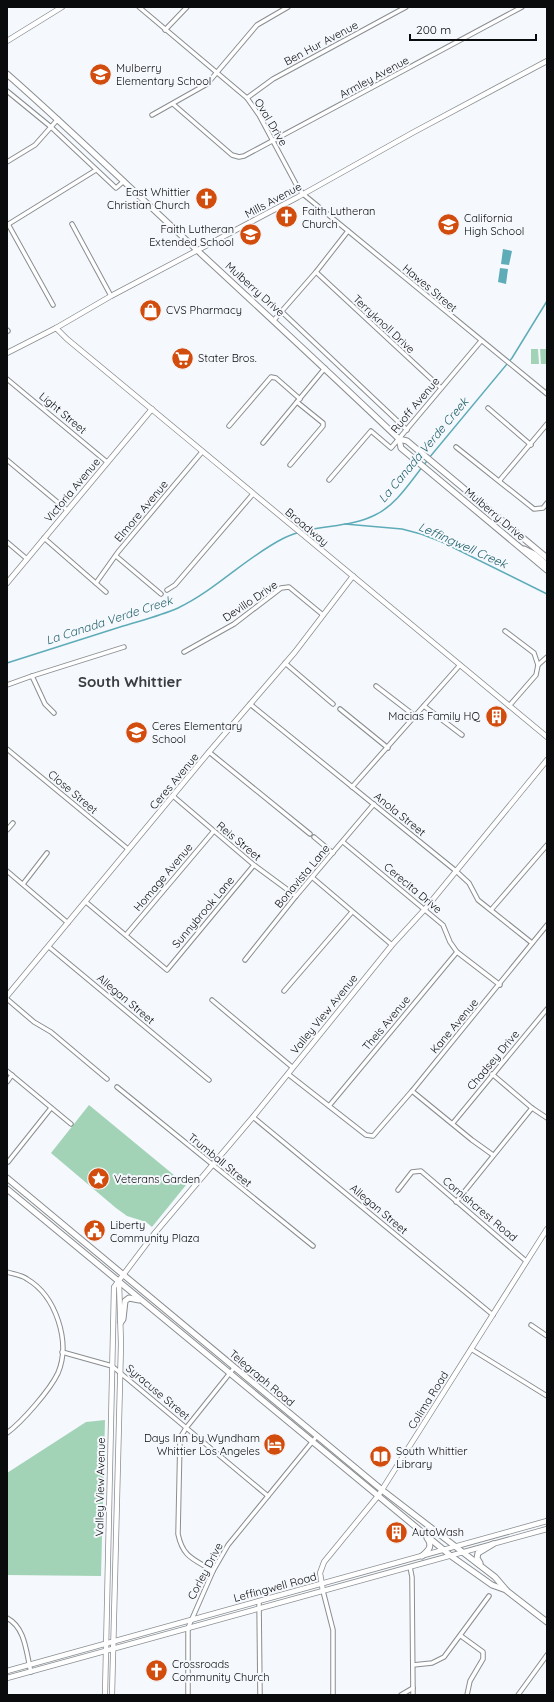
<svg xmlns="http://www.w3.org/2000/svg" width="554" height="1702" font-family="Quicksand,sans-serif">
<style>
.green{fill:#a3d3b7}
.water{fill:#5eacb8}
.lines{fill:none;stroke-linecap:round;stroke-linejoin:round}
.stream{stroke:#5eacb8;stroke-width:1.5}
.street-casing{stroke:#8a8e90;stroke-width:5.5}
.secondary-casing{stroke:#8a8e90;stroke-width:6}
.primary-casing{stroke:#8a8e90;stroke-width:7}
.street{stroke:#fff;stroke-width:3.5}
.secondary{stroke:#fff;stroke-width:4.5}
.primary{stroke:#fff;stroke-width:5}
.labels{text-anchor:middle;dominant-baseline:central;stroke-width:4;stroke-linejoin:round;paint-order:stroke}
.street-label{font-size:11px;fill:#0a0b0c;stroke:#f5f8fc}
.poi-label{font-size:11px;fill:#0a0b0c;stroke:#f5f8fc;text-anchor:start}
.water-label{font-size:12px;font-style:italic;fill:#1e5f68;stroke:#f5f8fc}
.district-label{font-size:15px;font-weight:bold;fill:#3a3d3f;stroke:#f5f8fc}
</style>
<rect width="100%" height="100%" fill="#f5f8fc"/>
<g class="green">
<polygon points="531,349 538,349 539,364 531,364"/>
<polygon points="540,349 547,349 547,364 541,364"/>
<polygon points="89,1105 186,1185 152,1227 146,1222 127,1216 116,1208 51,1153"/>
<polygon points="105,1420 101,1576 7,1575 7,1473 86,1422"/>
</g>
<g class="water">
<polygon points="503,249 512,251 509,265 501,264"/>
<polygon points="500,268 508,269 506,284 498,282"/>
</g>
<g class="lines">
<g class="stream">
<polyline points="429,458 512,358 547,301"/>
<polyline points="345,524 402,529 421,534 442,542 547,594"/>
<path d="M 7,663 C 45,651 82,639 120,627 C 139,621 160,616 178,608 C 216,590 246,557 284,538 C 313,524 348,529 375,515 C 397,505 412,479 427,461"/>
</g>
<defs>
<g id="street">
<polyline points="139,7 247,98 259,115 297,186 303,194 547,394"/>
<polyline points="165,30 187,7"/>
<polyline points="7,91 51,127 116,188 124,181"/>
<polyline points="247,98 273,79 406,7"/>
<polyline points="173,104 232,155 239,157 244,156 522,7"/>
<polyline points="152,115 207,84 257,25 288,7"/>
<polyline points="7,162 35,145 58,119"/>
<polyline points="8,224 53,305"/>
<polyline points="72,224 111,296"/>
<polyline points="7,225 96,170"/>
<polyline points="316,272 441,388"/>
<polyline points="282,312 407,430"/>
<polyline points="274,320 316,272 348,231"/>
<polyline points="7,330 8,331"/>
<polyline points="7,379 107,462"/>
<polyline points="488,408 531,445"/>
<polyline points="229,426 271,377 276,378 300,399"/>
<polyline points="263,443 325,368"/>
<polyline points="456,447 534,509 543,508 547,503"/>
<polyline points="7,460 67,510"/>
<polyline points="290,465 323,426 323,423 297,402"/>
<polyline points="329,480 371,431 391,448 481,341"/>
<polyline points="500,480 547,424"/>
<polyline points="44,538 106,592"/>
<polyline points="7,542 27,559"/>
<polyline points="116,556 161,594"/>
<polyline points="96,583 118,552 202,452"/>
<polyline points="167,590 175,585 253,494"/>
<polyline points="505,631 534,653 538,665"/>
<polyline points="184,652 234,624 281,588 289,587 323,615"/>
<polyline points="285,663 333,704"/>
<polyline points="32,676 45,704 54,713"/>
<polyline points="7,685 32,676 124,647"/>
<polyline points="376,686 415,716"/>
<polyline points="250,704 456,871 469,883 478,900 532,943"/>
<polyline points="424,706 462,735"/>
<polyline points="509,706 536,675 538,665 547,657"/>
<polyline points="340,709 388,748"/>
<polyline points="7,749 128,849"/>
<polyline points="209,752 310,834"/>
<polyline points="352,787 460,665"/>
<polyline points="173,796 254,865 296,896"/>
<polyline points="7,830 13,823"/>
<polyline points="314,837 333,853"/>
<polyline points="343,842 443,925 450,942 457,952 500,985"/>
<polyline points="7,871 68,923"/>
<polyline points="313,878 392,945"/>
<polyline points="23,884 47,853"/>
<polyline points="86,902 167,970 254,865"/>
<polyline points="491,910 547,845"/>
<polyline points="126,935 213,832"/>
<polyline points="49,947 209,1080"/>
<polyline points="245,960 296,896 374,804"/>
<polyline points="284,991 352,912"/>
<polyline points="7,999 34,1022 51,1032 107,1079"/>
<polyline points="212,1000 292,1067"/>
<polyline points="7,1071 71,1124"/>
<polyline points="288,1074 366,1135 373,1136 412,1091 547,925"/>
<polyline points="492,1074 532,1108 547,1118"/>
<polyline points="7,1082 12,1075"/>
<polyline points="117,1087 313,1246"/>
<polyline points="412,1091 472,1140 493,1155"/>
<polyline points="329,1106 457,952"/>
<polyline points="253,1117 493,1315"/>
<polyline points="453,1123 547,1009"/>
<polyline points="8,1162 51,1108"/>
<polyline points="398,1190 412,1172 421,1171 526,1261"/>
<polyline points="456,1202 532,1108"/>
<path d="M 7,1272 C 13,1274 22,1275 27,1279 C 56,1296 71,1342 58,1373 C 50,1390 22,1422 7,1433"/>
<polyline points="531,1325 547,1336"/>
<polyline points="471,1349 547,1396"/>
<polyline points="62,1352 112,1366 268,1496"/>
<polyline points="410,1567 412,1577 413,1695"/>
<path d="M 213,1571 C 194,1559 183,1558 178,1534 L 180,1438 L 186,1428 L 234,1368"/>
<polyline points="323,1591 333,1630 333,1695"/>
<polyline points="259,1601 260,1695"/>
<path d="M 7,1618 C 26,1628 26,1653 31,1672"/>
<polyline points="461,1636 483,1652 483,1659 470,1681 467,1695"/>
<polyline points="413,1665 432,1663 444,1657 489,1596"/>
<polyline points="188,1695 188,1628 213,1571 228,1545 317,1436"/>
<polyline points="401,1695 413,1688"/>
<polyline points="518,1695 547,1655"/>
</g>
<g id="secondary">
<polyline points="7,41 62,7"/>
<polyline points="56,328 67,339 547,737"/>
<polyline points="7,353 56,328 111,296 298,197 414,132 547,61"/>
<polyline points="7,583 152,409"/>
<polyline points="7,996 209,752 295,652 353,576"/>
<polyline points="323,1591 320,1573 324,1562 378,1496 547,1229"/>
<polyline points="7,1671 547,1521"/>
<polyline points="7,1678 547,1529"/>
<polyline points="105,1695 114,1287 154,1234 253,1117 392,945 425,909 547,760"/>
<polyline points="112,1695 121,1344 119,1282"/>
</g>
<g id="primary">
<path d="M 7,74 C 72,131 134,192 198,251 C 265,313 332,375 399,439 L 407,441 L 547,558"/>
<polyline points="399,439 401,448 547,570"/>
<polyline points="524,549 534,554 547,565"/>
<polyline points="7,1178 382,1490 495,1577 507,1591 547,1622"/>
<polyline points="7,1189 451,1556 492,1585 506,1590"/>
<polyline points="121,1322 123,1319 125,1301 129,1298 139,1300"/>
<path d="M 422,1556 C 429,1550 433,1546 427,1538"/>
<polyline points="480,1563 477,1558 478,1553 493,1544"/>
</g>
</defs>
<use href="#street" class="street-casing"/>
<use href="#secondary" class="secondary-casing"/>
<use href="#primary" class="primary-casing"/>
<use href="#street" class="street"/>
<use href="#secondary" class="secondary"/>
<use href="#primary" class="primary"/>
</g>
<defs>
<symbol id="school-disc" viewBox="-11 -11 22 22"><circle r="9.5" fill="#d24c0d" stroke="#f5f8fc"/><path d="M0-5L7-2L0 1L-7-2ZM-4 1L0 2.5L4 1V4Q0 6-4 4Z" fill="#fff"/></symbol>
<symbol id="church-disc" viewBox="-11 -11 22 22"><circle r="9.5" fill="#d24c0d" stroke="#f5f8fc"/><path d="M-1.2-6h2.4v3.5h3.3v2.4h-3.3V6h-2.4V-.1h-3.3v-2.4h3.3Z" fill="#fff"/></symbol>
<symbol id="shop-disc" viewBox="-11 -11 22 22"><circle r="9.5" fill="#d24c0d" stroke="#f5f8fc"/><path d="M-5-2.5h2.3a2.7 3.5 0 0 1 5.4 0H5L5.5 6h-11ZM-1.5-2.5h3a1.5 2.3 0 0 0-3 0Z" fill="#fff"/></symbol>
<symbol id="supermarket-disc" viewBox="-11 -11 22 22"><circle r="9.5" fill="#d24c0d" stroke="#f5f8fc"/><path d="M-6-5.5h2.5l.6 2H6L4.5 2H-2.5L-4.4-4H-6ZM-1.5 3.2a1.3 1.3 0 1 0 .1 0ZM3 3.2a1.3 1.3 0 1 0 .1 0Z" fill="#fff"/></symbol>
<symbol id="building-disc" viewBox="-11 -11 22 22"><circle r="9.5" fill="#d24c0d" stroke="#f5f8fc"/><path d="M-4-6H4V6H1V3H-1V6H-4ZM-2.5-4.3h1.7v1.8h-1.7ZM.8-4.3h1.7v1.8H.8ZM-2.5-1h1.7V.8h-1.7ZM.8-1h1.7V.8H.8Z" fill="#fff"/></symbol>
<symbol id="sight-disc" viewBox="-11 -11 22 22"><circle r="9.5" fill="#d24c0d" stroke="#f5f8fc"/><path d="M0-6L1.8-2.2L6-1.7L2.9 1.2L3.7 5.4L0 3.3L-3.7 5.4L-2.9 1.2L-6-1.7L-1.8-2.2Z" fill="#fff"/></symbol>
<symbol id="civic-disc" viewBox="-11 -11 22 22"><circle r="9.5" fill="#d24c0d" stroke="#f5f8fc"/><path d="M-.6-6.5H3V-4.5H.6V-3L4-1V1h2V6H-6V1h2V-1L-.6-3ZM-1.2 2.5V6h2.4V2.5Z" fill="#fff"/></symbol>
<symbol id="hotel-disc" viewBox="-11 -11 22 22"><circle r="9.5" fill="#d24c0d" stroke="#f5f8fc"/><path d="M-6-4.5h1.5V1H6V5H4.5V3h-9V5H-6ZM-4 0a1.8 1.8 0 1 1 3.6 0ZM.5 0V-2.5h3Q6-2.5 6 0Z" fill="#fff"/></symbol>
<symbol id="library-disc" viewBox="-11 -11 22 22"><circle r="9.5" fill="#d24c0d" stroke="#f5f8fc"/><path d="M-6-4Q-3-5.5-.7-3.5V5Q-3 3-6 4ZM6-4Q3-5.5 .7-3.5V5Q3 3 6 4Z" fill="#fff"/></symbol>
</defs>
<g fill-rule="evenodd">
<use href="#school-disc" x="88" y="62" width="25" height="25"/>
<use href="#church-disc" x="194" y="186" width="25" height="25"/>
<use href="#church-disc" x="274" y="204" width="25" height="25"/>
<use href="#school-disc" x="436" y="212" width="25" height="25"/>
<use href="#school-disc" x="238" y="222" width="25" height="25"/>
<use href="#shop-disc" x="138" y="298" width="25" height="25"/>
<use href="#supermarket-disc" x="170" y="346" width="25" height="25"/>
<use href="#building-disc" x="484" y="704" width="25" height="25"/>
<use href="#school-disc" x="124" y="720" width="25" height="25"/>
<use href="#sight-disc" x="86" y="1166" width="25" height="25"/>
<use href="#civic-disc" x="82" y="1218" width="25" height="25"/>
<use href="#hotel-disc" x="262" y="1432" width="25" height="25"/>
<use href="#library-disc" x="368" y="1444" width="25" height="25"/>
<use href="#building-disc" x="384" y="1520" width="25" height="25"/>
<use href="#church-disc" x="144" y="1658" width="25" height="25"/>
</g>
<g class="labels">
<g class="street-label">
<text transform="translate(321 43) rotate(-28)">Ben Hur Avenue</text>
<text transform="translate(374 77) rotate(-28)">Armley Avenue</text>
<text transform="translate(271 122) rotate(59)">Oval Drive</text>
<text transform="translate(273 200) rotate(-28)">Mills Avenue</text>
<text transform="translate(430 288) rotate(40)">Hawes Street</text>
<text transform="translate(255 289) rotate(42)">Mulberry Drive</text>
<text transform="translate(384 324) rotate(43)">Terryknoll Drive</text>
<text transform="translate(415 405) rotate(-50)">Ruoff Avenue</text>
<text transform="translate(63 413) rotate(40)">Light Street</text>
<text transform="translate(72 490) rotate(-50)">Victoria Avenue</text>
<text transform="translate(141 511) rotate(-50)">Elmore Avenue</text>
<text transform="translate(495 514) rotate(40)">Mulberry Drive</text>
<text transform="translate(307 527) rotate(40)">Broadway</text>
<text transform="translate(250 601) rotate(-34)">Devillo Drive</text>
<text transform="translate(174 781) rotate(-50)">Ceres Avenue</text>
<text transform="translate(73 792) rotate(40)">Close Street</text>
<text transform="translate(400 814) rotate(39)">Anola Street</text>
<text transform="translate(239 841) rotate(40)">Reis Street</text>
<text transform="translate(302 876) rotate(-50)">Bonavista Lane</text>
<text transform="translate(163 877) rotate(-50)">Homage Avenue</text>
<text transform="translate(413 888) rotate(40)">Cerecita Drive</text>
<text transform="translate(203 912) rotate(-50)">Sunnybrook Lane</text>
<text transform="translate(126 999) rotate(40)">Allegan Street</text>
<text transform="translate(324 1014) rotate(-51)">Valley View Avenue</text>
<text transform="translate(386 1023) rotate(-50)">Theis Avenue</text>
<text transform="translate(454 1026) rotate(-50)">Kane Avenue</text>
<text transform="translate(493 1060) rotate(-50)">Chadsey Drive</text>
<text transform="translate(220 1160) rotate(39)">Trumball Street</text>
<text transform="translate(379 1209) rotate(40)">Allegan Street</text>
<text transform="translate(480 1209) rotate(40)">Cornishcrest Road</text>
<text transform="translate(262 1378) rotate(40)">Telegraph Road</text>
<text transform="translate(158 1392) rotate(40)">Syracuse Street</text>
<text transform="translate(428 1400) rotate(-58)">Colima Road</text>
<text transform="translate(100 1487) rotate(-89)">Valley View Avenue</text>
<text transform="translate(205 1571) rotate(-62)">Corley Drive</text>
<text transform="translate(275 1587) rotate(-15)">Leffingwell Road</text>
</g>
<g class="poi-label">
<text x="116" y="68">Mulberry<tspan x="116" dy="13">Elementary School</tspan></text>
<text x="190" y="192" text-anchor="end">East Whittier<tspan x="190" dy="13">Christian Church</tspan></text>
<text x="302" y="211">Faith Lutheran<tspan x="302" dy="13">Church</tspan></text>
<text x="464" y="218">California<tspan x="464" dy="13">High School</tspan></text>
<text x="234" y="229" text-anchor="end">Faith Lutheran<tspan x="234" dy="13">Extended School</tspan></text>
<text x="166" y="310">CVS Pharmacy</text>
<text x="198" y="358">Stater Bros.</text>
<text x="480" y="716" text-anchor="end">Macias Family HQ</text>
<text x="152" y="726">Ceres Elementary<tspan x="152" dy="13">School</tspan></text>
<text x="114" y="1179">Veterans Garden</text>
<text x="110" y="1225">Liberty<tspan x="110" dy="13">Community Plaza</tspan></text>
<text x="260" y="1438" text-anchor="end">Days Inn by Wyndham<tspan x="260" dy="13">Whittier Los Angeles</tspan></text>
<text x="396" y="1451">South Whittier<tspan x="396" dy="13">Library</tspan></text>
<text x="412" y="1532">AutoWash</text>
<text x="172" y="1664">Crossroads<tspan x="172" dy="13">Community Church</tspan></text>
</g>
<g class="water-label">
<text transform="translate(423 450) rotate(-50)">La Canada Verde Creek</text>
<text transform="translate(463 545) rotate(24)">Leffingwell Creek</text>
<text transform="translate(109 620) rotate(-18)">La Canada Verde Creek</text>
</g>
<g class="district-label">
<text x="130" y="681">South Whittier</text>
</g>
</g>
<rect width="554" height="1702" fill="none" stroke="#0a0b0c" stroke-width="16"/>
<path d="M410 34v6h126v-6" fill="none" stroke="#0a0b0c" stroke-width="2"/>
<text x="416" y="34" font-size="12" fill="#0a0b0c" stroke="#f5f8fc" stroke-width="3" paint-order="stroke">200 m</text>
</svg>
